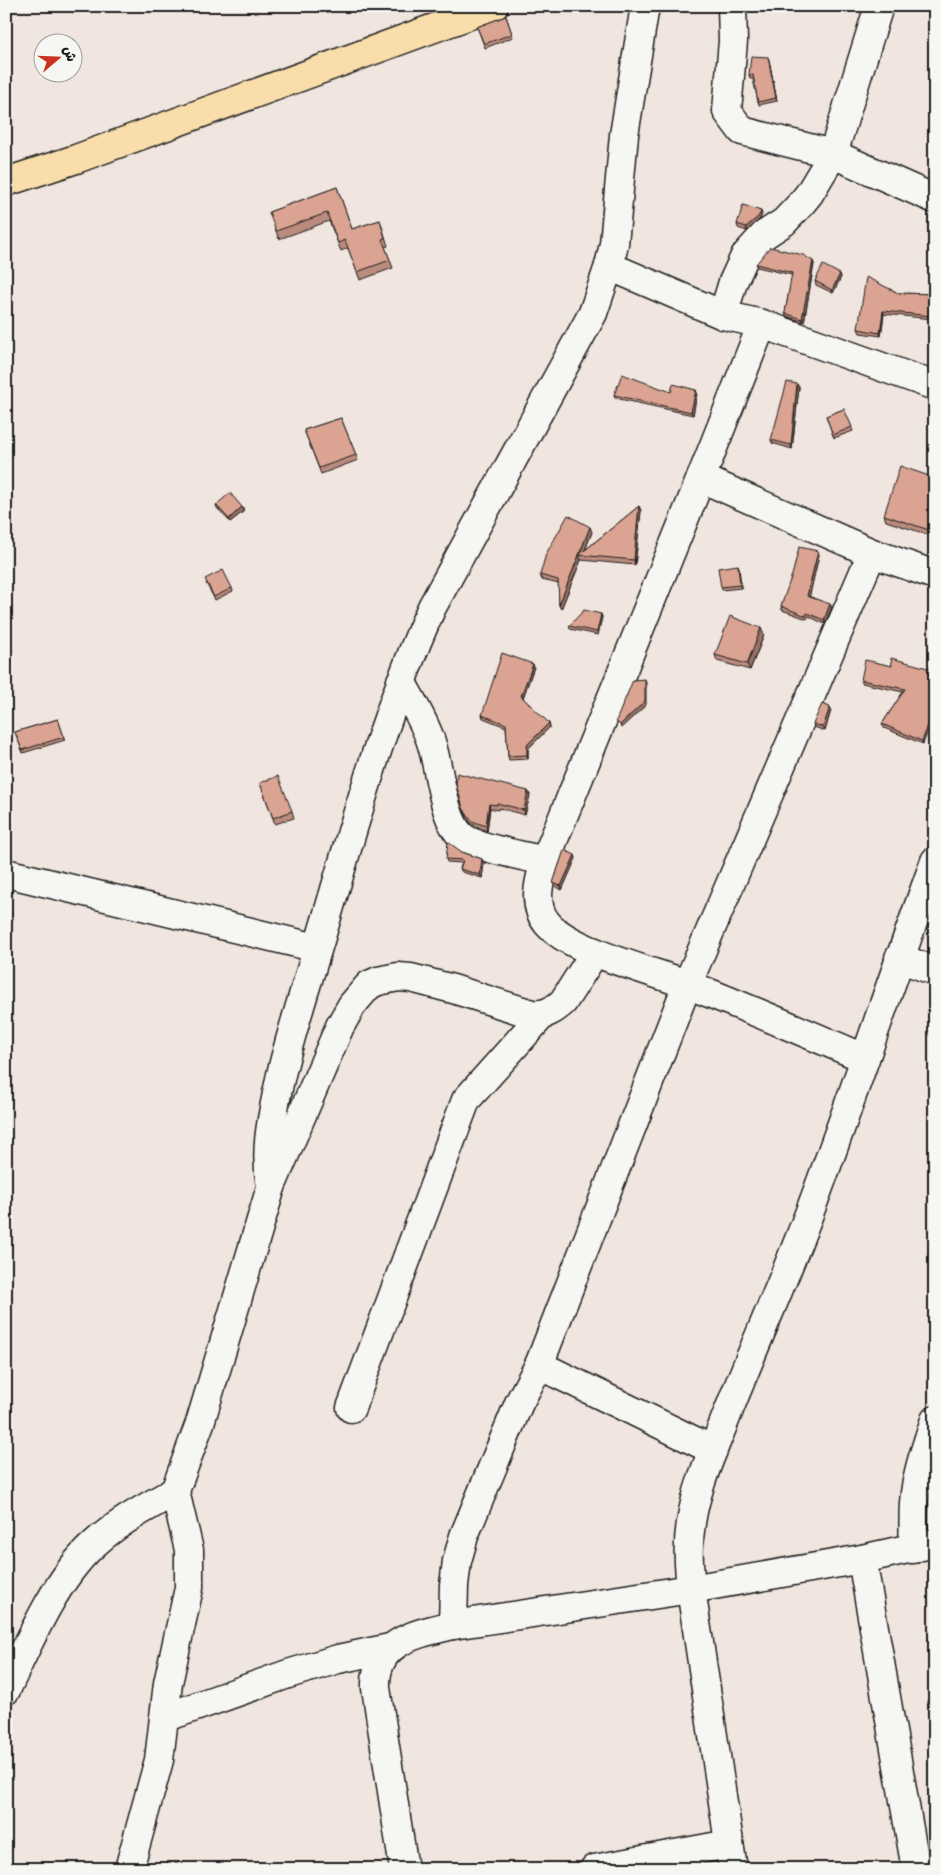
<svg xmlns="http://www.w3.org/2000/svg" width="941" height="1875" font-family="'Comic Neue','Playpen Sans Arabic',sans-serif">
<style>
.lines{fill:none;stroke-linecap:round;stroke-linejoin:round}
.minor-casing{stroke:#1c1c1c;stroke-width:31}
.major-casing{stroke:#1c1c1c;stroke-width:31}
.minor{stroke:#f6f6f2;stroke-width:28}
.major{stroke:#f9deab;stroke-width:28}
.wall{fill:#bb8c7e;stroke:#1c1c1c}
.shaded-wall{fill:#997266;stroke:#1c1c1c}
.building{fill:#daa392;stroke:#1c1c1c}
</style>
<rect width="100%" height="100%" fill="#f0e5df"/>
<filter id="ink" filterUnits="userSpaceOnUse"><feTurbulence type="fractalNoise" baseFrequency=".02" numOctaves="2"/><feDisplacementMap in="SourceGraphic" scale="10" xChannelSelector="R" yChannelSelector="G"/><feConvolveMatrix kernelMatrix="1 2 1 2 8 2 1 2 1" color-interpolation-filters="sRGB"/></filter>
<g filter="url(#ink)">
<g class="lines">
<defs>
<g id="minor">
<polyline points="732,6 733,41 727,111 742,131 833,154 935,199"/>
<polyline points="609,266 723,315 762,324 935,386"/>
<polyline points="723,315 733,282 745,256 764,235 784,222 800,205 809,194 833,154 879,6"/>
<path d="M 762,324 L 701,478 L 545,861 C 539,881 532,905 547,923 C 570,951 653,971 689,985 C 748,1008 806,1033 864,1058"/>
<polyline points="701,478 872,553 935,575"/>
<path d="M 401,681 C 411,700 423,719 430,739 C 440,765 442,822 464,838 C 478,848 525,856 545,861"/>
<polyline points="6,873 317,948"/>
<polyline points="899,958 935,971"/>
<path d="M 271,1187 C 264,1148 272,1118 280,1079 C 291,1031 307,984 321,937 C 354,826 384,713 432,607 L 593,313 L 609,266 L 614,244 L 624,135 L 645,6"/>
<polyline points="539,1365 713,1450"/>
<polyline points="351,1408 466,1100 543,1014"/>
<path d="M 913,1549 C 914,1534 913,1518 914,1503 C 916,1474 926,1447 935,1420"/>
<polyline points="862,1559 916,1869"/>
<polyline points="453,1625 454,1585 457,1561 464,1536 519,1403 539,1365 687,985 872,553"/>
<path d="M 6,1690 C 28,1644 55,1580 92,1546 C 116,1523 147,1507 175,1491"/>
<polyline points="164,1718 288,1674 338,1659 390,1648"/>
<path d="M 129,1869 L 159,1760 L 168,1683 L 189,1588 L 189,1550 L 175,1491 L 200,1423 L 271,1187 L 340,1026 L 352,1005 L 369,985 L 378,981 L 398,977 L 411,978 L 453,989 L 532,1014 C 545,1016 554,1010 563,1002 L 595,952"/>
<path d="M 404,1869 L 376,1688 C 374,1641 415,1634 453,1625 L 691,1589 L 862,1559 L 935,1543"/>
<polyline points="594,1869 729,1844"/>
<path d="M 733,1869 L 691,1589 C 689,1567 687,1546 691,1523 C 696,1488 712,1453 725,1420 C 751,1353 781,1287 807,1219 C 852,1101 891,980 935,861"/>
</g>
<polyline id="major" points="6,182 76,159 494,6"/>
</defs>
<use href="#minor" class="minor-casing"/>
<use href="#major" class="major-casing"/>
<use href="#minor" class="minor"/>
<use href="#major" class="major"/>
</g>
<g class="wall">
<polygon points="506,16 513,37 485,48 477,27"/>
<polygon points="769,60 777,101 759,105 753,79 750,79 749,75"/>
<polygon points="337,187 352,229 380,220 388,246 385,247 393,268 360,280 348,248 341,251 329,221 279,239 269,212"/>
<polygon points="762,214 760,219 747,231 738,228 737,224"/>
<polygon points="813,261 814,264 804,322 786,316 785,313 792,275 757,267 756,264"/>
<polygon points="840,274 841,277 833,293 816,285 815,281"/>
<polygon points="898,293 935,294 935,307 932,319 884,314 881,336 860,333 858,329"/>
<polygon points="799,387 792,449 772,443 771,440"/>
<polygon points="696,390 697,393 693,415 615,398 614,395 671,392"/>
<polygon points="844,409 853,431 834,438 826,416"/>
<polygon points="341,418 358,460 321,474 304,430"/>
<polygon points="935,478 935,537 886,521 884,515"/>
<polygon points="216,505 242,507 244,511 230,522 217,508"/>
<polygon points="639,506 641,511 635,565 581,560 561,609 559,605 559,584 542,580 540,575 592,532 585,550"/>
<polygon points="818,551 819,555 809,596 832,607 825,624 808,616 807,619 782,610 781,606"/>
<polygon points="738,565 739,568 741,588 722,590 721,587"/>
<polygon points="206,583 232,588 233,591 215,600"/>
<polygon points="601,614 602,617 598,635 570,629 569,626"/>
<polygon points="764,635 750,670 717,661 715,655"/>
<polygon points="892,666 935,670 923,744 884,728 882,724 903,692 862,683 861,680"/>
<polygon points="534,667 523,698 550,727 528,749 528,759 509,760 508,756 506,727 483,718 482,715"/>
<polygon points="831,710 825,731 814,727 813,724"/>
<polygon points="58,719 65,740 23,753 15,732"/>
<polygon points="260,783 292,811 294,818 275,824"/>
<polygon points="528,791 530,795 525,815 499,808 498,810 490,808 487,831 474,825 469,821 463,808"/>
<polygon points="462,852 482,859 484,863 482,878 462,872 460,869 462,863 447,862 446,859"/>
<polygon points="576,858 562,890 555,886 553,883"/>
<polygon points="6,898 12,915 6,917"/>
</g>
<g class="shaded-wall">
<polygon points="768,57 769,60 777,101 776,98"/>
<polygon points="761,211 762,214 760,219 747,231 746,227"/>
<polygon points="813,261 814,264 804,322 802,319"/>
<polygon points="840,274 841,277 833,293 832,290"/>
<polygon points="935,298 935,307 932,319 931,316"/>
<polygon points="883,311 884,314 881,336 880,333"/>
<polygon points="797,384 799,387 792,449 791,445"/>
<polygon points="696,390 697,393 693,415 691,412"/>
<polygon points="639,506 641,511 635,565 634,560"/>
<polygon points="242,507 244,511 230,522 229,519"/>
<polygon points="590,527 592,532 583,555 579,555"/>
<polygon points="818,551 819,555 809,599 807,596"/>
<polygon points="579,555 581,560 561,609 559,605"/>
<polygon points="738,565 739,568 741,588 740,585"/>
<polygon points="830,604 832,607 825,624 824,620"/>
<polygon points="601,614 602,617 598,635 597,632"/>
<polygon points="761,628 764,635 750,670 747,664"/>
<polygon points="533,664 534,667 522,700 521,696"/>
<polygon points="645,679 646,683 646,705 621,728 620,725"/>
<polygon points="830,707 831,710 825,731 823,727"/>
<polygon points="935,708 935,714 923,744 922,741"/>
<polygon points="549,723 550,727 528,749 528,759 527,755 527,745"/>
<polygon points="528,791 530,795 525,815 524,810"/>
<polygon points="489,804 490,808 487,831 486,826"/>
<polygon points="575,855 576,858 562,890 561,886"/>
<polygon points="482,859 484,863 482,878 480,875"/>
</g>
<g class="building">
<polygon points="506,16 512,34 484,44 477,27"/>
<polygon points="751,56 768,57 776,98 758,102 753,75 749,75"/>
<polygon points="337,187 352,229 380,220 385,238 382,239 390,260 357,272 345,240 338,243 327,213 276,231 269,212"/>
<polygon points="743,205 761,211 759,216 746,227 737,224"/>
<polygon points="770,247 803,255 813,261 802,319 785,313 792,273 756,264"/>
<polygon points="823,265 840,274 832,290 815,281"/>
<polygon points="866,277 898,293 935,294 935,298 931,316 883,311 880,333 858,329"/>
<polygon points="622,374 671,392 673,384 696,390 691,412 614,395"/>
<polygon points="787,382 797,384 791,445 771,440"/>
<polygon points="844,409 852,427 833,435 826,416"/>
<polygon points="341,418 356,455 319,468 304,430"/>
<polygon points="900,466 935,478 935,532 884,515"/>
<polygon points="230,493 242,507 229,519 216,505"/>
<polygon points="639,506 634,560 579,555 559,605 558,580 540,575 546,554 568,515 590,527 579,555"/>
<polygon points="799,547 818,551 807,596 830,604 824,620 807,613 806,616 781,606 793,572"/>
<polygon points="738,565 740,585 721,587 718,568"/>
<polygon points="223,570 232,588 214,597 205,579"/>
<polygon points="584,610 601,614 597,632 569,626"/>
<polygon points="730,616 761,628 747,664 715,655"/>
<polygon points="502,653 533,664 521,696 549,723 527,745 527,755 508,756 506,724 482,715"/>
<polygon points="891,658 935,670 935,708 922,741 882,724 905,689 861,680 865,660 892,666"/>
<polygon points="645,679 645,701 620,725 616,721 633,680"/>
<polygon points="822,704 830,707 823,727 813,724"/>
<polygon points="58,719 64,737 22,750 15,732"/>
<polygon points="457,773 528,791 524,810 497,803 497,805 489,804 486,826 472,821 468,816 463,808 456,784"/>
<polygon points="278,776 292,811 273,818 260,783"/>
<polygon points="448,842 462,852 482,859 480,875 460,869 463,860 446,859"/>
<polygon points="564,850 575,855 561,886 553,883"/>
<polygon points="6,898 11,911 6,913"/>
</g>
</g>
<rect width="941" height="1875" fill="none" stroke="#f6f6f2" stroke-width="25"/>
<rect x="12" y="12" width="916" height="1850" fill="none" stroke="#1c1c1c" stroke-width="2" filter="url(#ink)"/>
<g transform="translate(58 58) rotate(71)"><circle r="24" fill="#f6f6f2" stroke="#9f9f9c"/>
<path d="M0-4L9 19L0 12L-9 19Z" fill="#c8321e"/>
<text y="-8" font-size="14" font-weight="bold" text-anchor="middle" fill="#1c1c1c">ش</text>
</g>
</svg>
